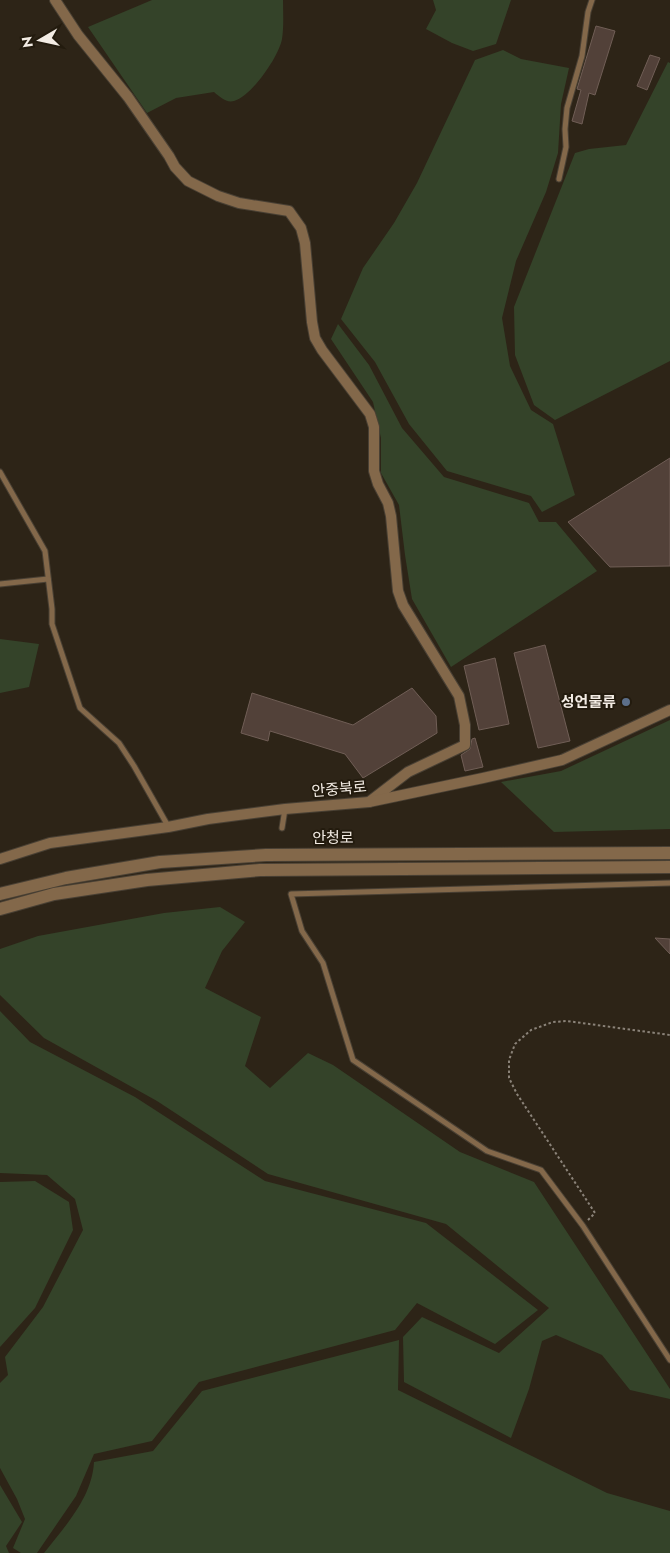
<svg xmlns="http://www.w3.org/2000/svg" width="670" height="1553" font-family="Jost,'Noto Sans KR',sans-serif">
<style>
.green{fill:#344329}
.building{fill:#524139;stroke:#705e56}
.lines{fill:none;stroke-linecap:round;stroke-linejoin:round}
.service-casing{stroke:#494034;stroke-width:7}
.minor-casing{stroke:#494034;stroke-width:12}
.tertiary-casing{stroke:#494034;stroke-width:14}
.path{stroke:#8b8379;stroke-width:2;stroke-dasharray:2.5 2.5;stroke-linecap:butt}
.service{stroke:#83684a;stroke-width:5}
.minor{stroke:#83684a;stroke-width:10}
.tertiary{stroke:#83684a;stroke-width:12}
.service-dot{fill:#5c6f8a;stroke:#231b0e;stroke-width:2}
.labels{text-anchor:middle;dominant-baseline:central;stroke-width:4;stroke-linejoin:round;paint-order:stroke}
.poi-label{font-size:15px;font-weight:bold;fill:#f3ece4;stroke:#231b0e;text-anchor:end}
.street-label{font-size:15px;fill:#f3ece4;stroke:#231b0e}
</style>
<rect width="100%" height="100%" fill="#2d2417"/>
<g class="green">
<path d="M 152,0 L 283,0 C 283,12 284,26 282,39 C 279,56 252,96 234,101 C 226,103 220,97 214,92 L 176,98 L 147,113 L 88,27 Z"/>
<polygon points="433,0 511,0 496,44 473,51 452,43 426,29 436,10"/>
<polygon points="503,50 521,59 569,68 561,104 558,153 546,192 516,261 502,318 510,366 531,410 553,424 575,495 542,512 531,496 447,471 409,424 375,362 341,319 363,268 394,223 417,183 475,60"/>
<polygon points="668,62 670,63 670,361 555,420 534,405 515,355 514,307 575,153 589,149 626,145"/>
<polygon points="338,324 369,365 402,428 444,477 529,503 539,522 556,522 597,571 451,667 412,599 405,555 399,505 381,473 381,438 373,402 331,339"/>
<polygon points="0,639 39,644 29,687 0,693"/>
<polygon points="670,720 670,829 554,832 501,782 561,771"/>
<polygon points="220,907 245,922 222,951 205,988 261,1017 245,1066 270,1088 308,1053 333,1065 460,1152 534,1182 670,1389 670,1399 630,1390 602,1355 556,1335 542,1341 529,1389 511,1438 404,1382 403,1337 422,1317 499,1353 549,1308 446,1224 268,1174 157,1101 44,1038 0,995 0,949 38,936 164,913"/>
<polygon points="0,1011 30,1042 135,1097 265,1181 426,1223 538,1310 495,1344 417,1303 395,1330 199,1382 152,1441 94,1454 76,1496 37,1553 21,1553 13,1548 25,1519 17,1499 0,1468 0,1383 8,1375 5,1357 43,1307 83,1230 75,1199 47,1175 0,1173"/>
<polygon points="35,1181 69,1202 73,1230 35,1308 0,1347 0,1182"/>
<path d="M 399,1340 L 398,1390 L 607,1493 L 670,1511 L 670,1553 L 44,1553 C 65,1526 92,1498 94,1462 L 153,1451 L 202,1391 Z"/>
<polygon points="0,1485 22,1522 6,1546 9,1553 0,1553"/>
</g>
<g class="building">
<polygon points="596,26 615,31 595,95 589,93 582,124 572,121 581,90 577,89"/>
<polygon points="650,55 660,58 647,90 637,86"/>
<polygon points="670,458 670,566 610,567 568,522"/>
<polygon points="545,645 570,741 538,748 514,653"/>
<polygon points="495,658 509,724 479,730 464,666"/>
<polygon points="412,688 436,716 437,733 363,778 345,754 270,731 268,741 241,733 252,693 353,725"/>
<polygon points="475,738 483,767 465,771 461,755 470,749 472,739"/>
<polygon points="655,938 670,939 670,954"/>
</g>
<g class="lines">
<defs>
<g id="service">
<polyline points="559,179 566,147 565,129 567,108 582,56 588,12 592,0"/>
<polyline points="0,472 45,551 52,609 52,624 80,708 119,743 134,766 168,826"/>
<polyline points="0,584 48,579"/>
<polyline points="282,828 285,809"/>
<polyline points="670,883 291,894 302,931 323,963 353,1060 487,1151 541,1170 583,1226 670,1360"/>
</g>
<g id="minor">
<polyline points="55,0 78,35 128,97 169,156 175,167 188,181 218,196 239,203 289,211 301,228 305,243 312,322 315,338 322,350 370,414 374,427 374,471 378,484 388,503 391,516 398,591 403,605 459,696 465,725 465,745 408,772 369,802"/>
<polyline points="0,859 50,843 168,827 208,819 285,809 369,802 483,778 562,760 670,710"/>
</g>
<g id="tertiary">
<polyline points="0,894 66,878 160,862 266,855 670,853"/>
<polyline points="0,909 54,894 147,880 260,870 670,867"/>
</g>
</defs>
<use href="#service" class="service-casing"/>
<use href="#minor" class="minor-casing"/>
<use href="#tertiary" class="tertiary-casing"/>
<polyline class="path" points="588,1220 595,1213 517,1094 509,1078 509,1060 515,1044 531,1030 553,1022 567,1021 670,1035"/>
<use href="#service" class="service"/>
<use href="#minor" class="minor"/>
<use href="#tertiary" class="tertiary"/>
</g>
<circle class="service-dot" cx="626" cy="702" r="5"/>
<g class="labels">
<g class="poi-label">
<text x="616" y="702">성언물류</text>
</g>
<g class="street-label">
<text transform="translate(339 789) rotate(-5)">안중북로</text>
<text x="333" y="838">안청로</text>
</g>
</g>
<g transform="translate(40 40) rotate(261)" stroke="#231b0e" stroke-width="4" paint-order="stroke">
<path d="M0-4L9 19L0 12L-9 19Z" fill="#f3ece4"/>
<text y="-8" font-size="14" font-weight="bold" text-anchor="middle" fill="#f3ece4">N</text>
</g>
</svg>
